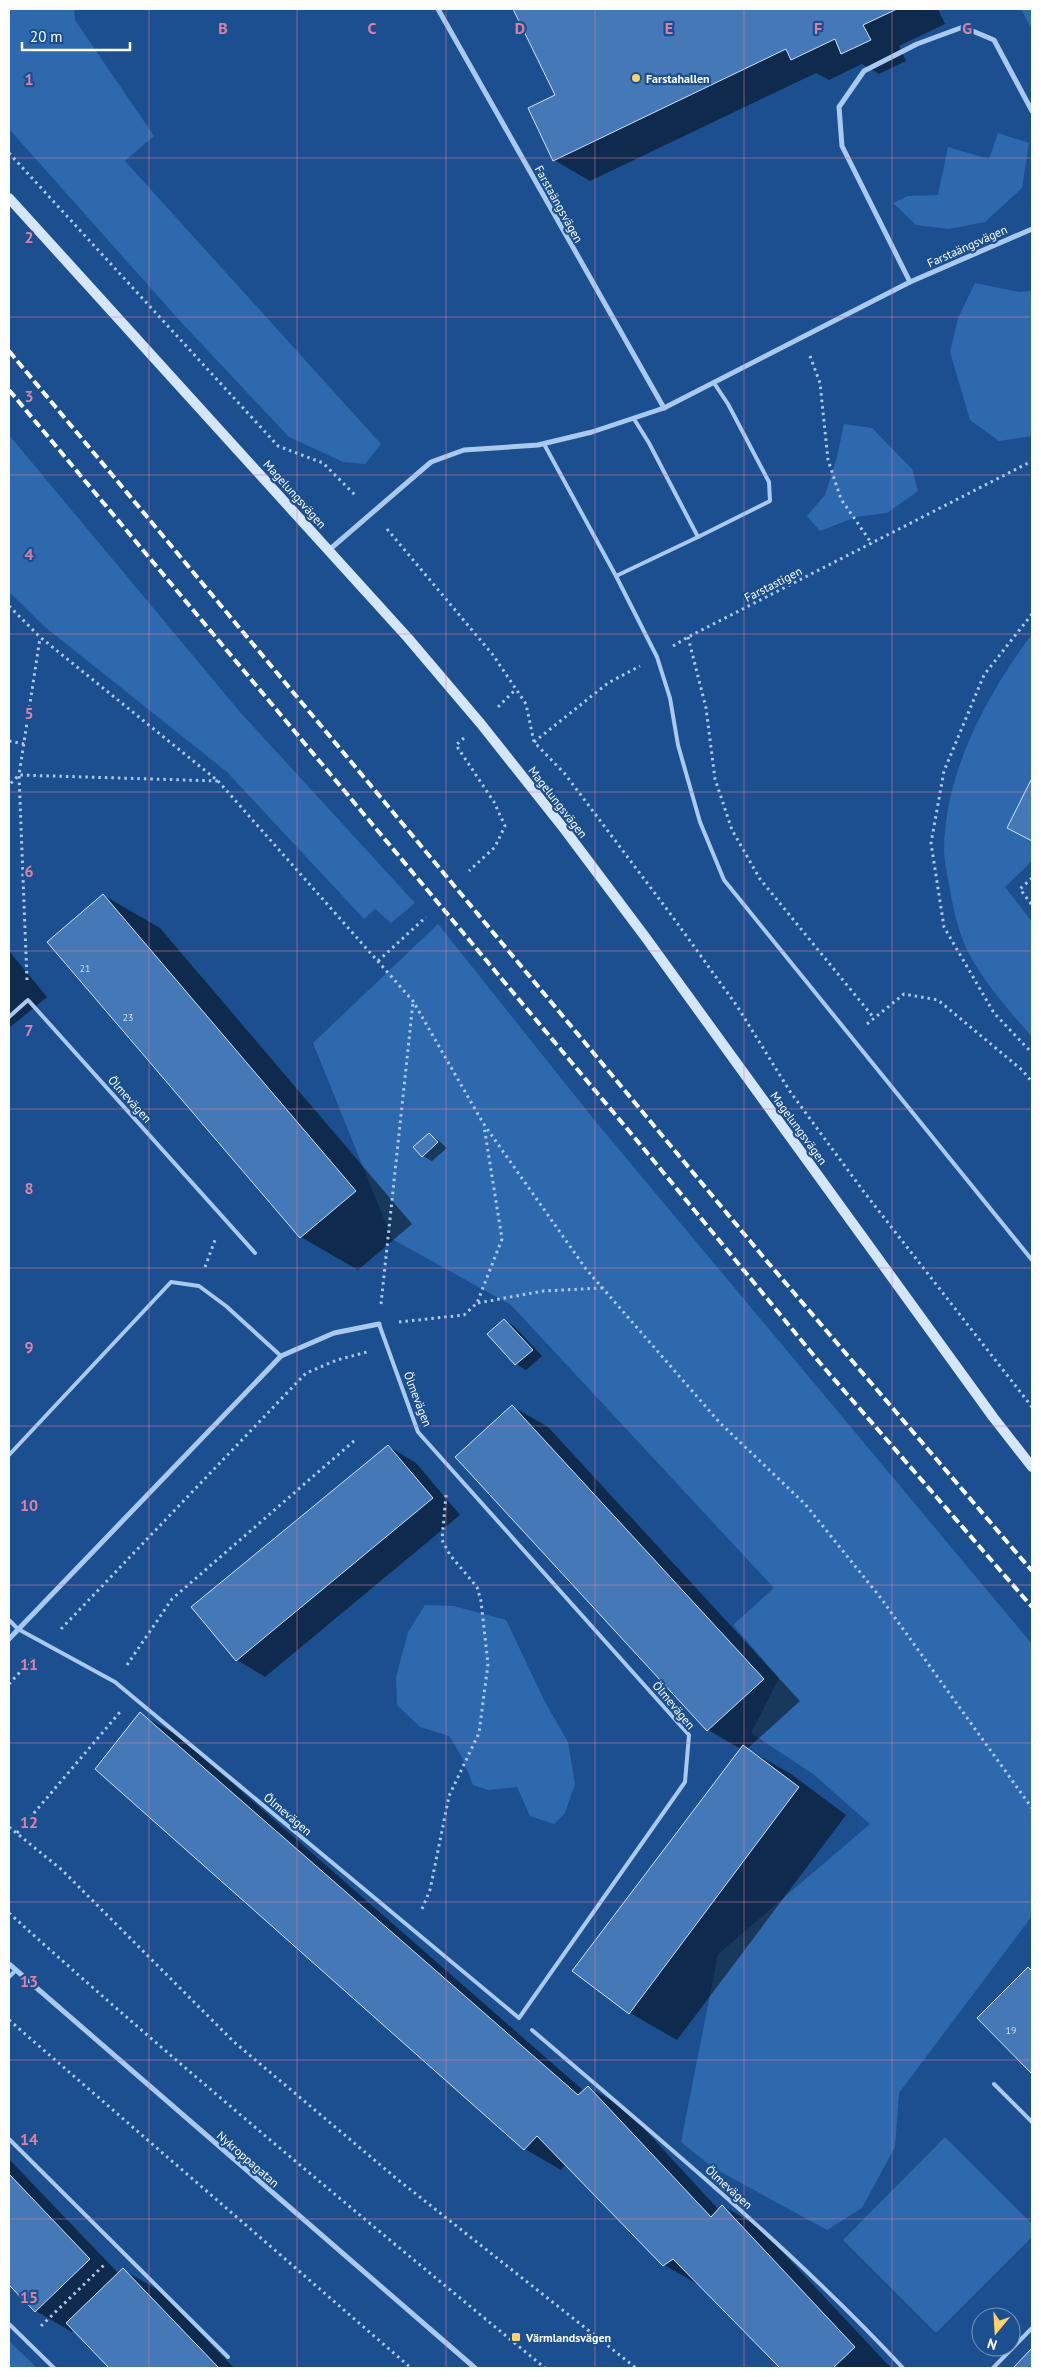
<svg xmlns="http://www.w3.org/2000/svg" width="1041" height="2377" font-family="'PT Sans',sans-serif">
<style>
.green{fill:#2e69ad}
.shadow{fill:#0007}
.building{fill:#4478b7;stroke:#cfe3fa}
.lines{fill:none;stroke-linecap:round;stroke-linejoin:round}
.path{stroke:#a9c9ee;stroke-width:3;stroke-dasharray:2.5 4;stroke-linecap:butt}
.service{stroke:#a9c9ee;stroke-width:4}
.minor{stroke:#a9c9ee;stroke-width:5}
.secondary{stroke:#d6e6fa;stroke-width:10}
.rail{stroke:#fff;stroke-width:4;stroke-dasharray:9 4;stroke-linecap:butt}
.grid{fill:none;stroke:#dd80a5;stroke-width:1;stroke-opacity:0.55}
.poi-dot{fill:#ffd166;stroke:#1b4f8f;stroke-width:2}
.labels{text-anchor:middle;dominant-baseline:central;stroke-width:4.5;stroke-linejoin:round;paint-order:stroke}
.number-label{font-size:10px;fill:#d0dded}
.poi-label{font-size:12px;font-weight:bold;fill:#fff;stroke:#1b4f8f;text-anchor:start}
.street-label{font-size:12px;fill:#fff;stroke:#1b4f8f}
.grid-label{font-size:16px;text-anchor:middle;font-weight:bold;fill:#dd80a5;stroke:#1b4f8f;stroke-width:4.5;stroke-linejoin:round;paint-order:stroke}
</style>
<rect width="100%" height="100%" fill="#1b4f8f"/>
<g class="green">
<polygon points="9,9 74,9 75,20 154,136 125,161 381,444 365,464 343,462 289,437 180,321 9,129"/>
<polygon points="1021,9 1032,9 1032,30"/>
<polygon points="998,133 1029,143 1022,188 985,222 949,229 916,225 893,203 908,196 938,195 948,147 989,159"/>
<polygon points="975,283 1019,292 1032,291 1032,436 999,441 970,420 950,352 958,318"/>
<polygon points="844,424 872,428 912,469 918,491 887,513 856,517 820,531 807,516 825,495 837,457"/>
<polygon points="9,435 240,712 415,903 391,923 375,909 364,919 227,772 45,627 9,592"/>
<path d="M 1032,634 L 1032,778 L 1007,828 L 1032,841 L 1032,861 L 1005,887 L 1032,922 L 1032,1037 C 1011,1013 988,987 972,959 C 960,939 954,913 950,890 C 948,877 944,862 944,849 C 945,772 987,694 1032,634 Z"/>
<polygon points="438,924 596,1122 1032,1644 1032,1916 899,2093 895,2147 862,2208 827,2230 712,2167 681,2142 718,1954 870,1824 813,1774 751,1733 779,1678 733,1625 774,1588 511,1305 392,1239 313,1043"/>
<polygon points="425,1605 454,1606 506,1620 545,1702 568,1742 575,1784 565,1813 554,1824 530,1816 517,1787 488,1790 473,1785 462,1757 449,1736 420,1727 397,1705 396,1677 408,1632"/>
<polygon points="945,2137 1032,2224 1032,2237 936,2333 843,2240"/>
<polygon points="9,2341 37,2368 9,2368"/>
</g>
<g class="shadow">
<polygon points="514,9 938,9 945,24 899,46 906,61 879,74 862,64 829,80 816,73 590,181 554,160 556,96"/>
<polygon points="1032,781 1032,841 1009,827"/>
<polygon points="103,895 160,928 412,1224 358,1270 301,1237"/>
<polygon points="9,951 47,997 9,1028"/>
<polygon points="429,1134 438,1140 447,1148 432,1161 423,1156"/>
<polygon points="504,1320 514,1326 542,1356 526,1370 516,1364 489,1334"/>
<polygon points="512,1406 548,1427 800,1701 747,1749 791,1774 846,1815 677,2040 630,2013 741,1749 708,1730 457,1457"/>
<polygon points="388,1446 416,1463 460,1515 265,1677 237,1660"/>
<polygon points="140,1714 177,1735 584,2091 588,2087 625,2108 719,2210 723,2206 759,2227 891,2368 781,2368 701,2286 664,2265 566,2164 561,2170 525,2149 97,1769"/>
<polygon points="1029,1969 1032,1971 1032,2072 979,2018"/>
<polygon points="9,2159 119,2274 123,2270 160,2291 234,2368 111,2368 74,2330 72,2332 36,2311 9,2283"/>
</g>
<g class="building">
<polygon points="513,9 897,9 863,25 871,40 841,54 835,39 791,60 786,49 553,161 528,108 555,95"/>
<polygon points="1032,778 1032,841 1007,828"/>
<polygon points="103,894 356,1191 300,1238 47,942"/>
<polygon points="429,1133 438,1142 422,1157 413,1147"/>
<polygon points="504,1319 533,1350 515,1365 487,1334"/>
<polygon points="512,1405 764,1679 707,1731 455,1457"/>
<polygon points="388,1445 433,1498 236,1661 191,1607"/>
<polygon points="140,1712 578,2095 588,2086 711,2217 722,2205 855,2347 833,2368 780,2368 673,2259 663,2266 537,2136 524,2150 95,1769"/>
<polygon points="743,1745 799,1787 629,2014 572,1971"/>
<polygon points="1028,1967 1032,1971 1032,2074 977,2018"/>
<polygon points="9,2174 90,2259 35,2312 9,2285"/>
<polygon points="123,2268 219,2368 109,2368 88,2346 66,2323"/>
<polygon points="1032,2348 1032,2368 1013,2368"/>
</g>
<g class="lines">
<g class="path">
<polyline points="9,153 278,446 323,463 357,497"/>
<polyline points="810,356 820,383 828,460 841,499 872,544"/>
<polyline points="387,529 493,655 526,704 534,742 565,774 672,916 737,1006 791,1093 864,1192 1032,1407"/>
<polyline points="9,606 40,637 218,781 19,775 9,785"/>
<polyline points="1032,614 984,675 944,771 931,843 944,927 994,1013 1032,1053"/>
<polyline points="688,637 706,708 715,779 732,830 760,879 874,1018"/>
<polyline points="673,646 688,637 1032,461"/>
<polyline points="498,707 516,689"/>
<polyline points="464,738 456,745 494,802 505,826 495,847 469,871"/>
<polyline points="9,741 24,744"/>
<polyline points="534,742 608,683 640,666"/>
<polyline points="218,781 413,1001 483,1123 586,1269 720,1423 805,1504 880,1597 1032,1808"/>
<polyline points="1032,878 1020,889 1032,905"/>
<polyline points="378,961 426,917"/>
<polyline points="27,980 19,775 40,638"/>
<polyline points="867,1024 904,994 938,1000 1022,1070 1032,1082"/>
<polyline points="205,1267 215,1240"/>
<polyline points="478,1303 543,1291 602,1288"/>
<polyline points="381,1304 413,1002"/>
<polyline points="399,1322 464,1315 477,1303 502,1239 484,1126"/>
<polyline points="61,1629 306,1373 337,1360 367,1352"/>
<polyline points="127,1665 172,1599 355,1440"/>
<polyline points="9,1684 32,1659"/>
<polyline points="9,1827 62,1870 234,2042 397,2179 636,2368"/>
<polyline points="17,1833 120,1712"/>
<polyline points="422,1909 430,1890 449,1796 479,1733 488,1664 481,1601 477,1587 450,1555 442,1540 446,1495"/>
<path d="M 9,1913 C 183,2070 364,2219 545,2368"/>
<polyline points="9,2020 411,2368"/>
<polyline points="41,2326 105,2264"/>
</g>
<g class="service">
<polyline points="544,444 616,576 698,537 649,443 634,419"/>
<polyline points="698,537 770,501 769,482 728,404 714,383"/>
<polyline points="616,576 657,657 670,698 678,745 700,822 724,880 1032,1260"/>
<polyline points="9,1017 28,1000 255,1253"/>
<polyline points="9,1455 171,1282 199,1286 226,1306 281,1356"/>
<polyline points="9,1620 18,1629 115,1682 519,2018 685,1782 689,1735 418,1432 379,1324"/>
<polyline points="9,1977 16,1970"/>
<path d="M 532,2030 C 659,2139 789,2246 903,2368"/>
<polyline points="994,2084 1032,2122"/>
<polyline points="9,2139 228,2357"/>
<polyline points="9,2324 54,2368"/>
<polyline points="993,2368 1032,2328"/>
</g>
<g class="minor">
<polyline points="438,9 664,408"/>
<polyline points="910,282 842,146 839,107 864,71 917,44 963,27 994,40 1032,111"/>
<polyline points="329,550 431,462 464,450 538,445 592,432 664,408 910,282 1032,229"/>
<polyline points="9,1639 281,1356 334,1333 379,1324"/>
<polyline points="9,1964 475,2368"/>
</g>
<polyline class="secondary" points="9,198 408,638 481,724 565,830 646,938 993,1417 1032,1467"/>
<g class="rail">
<polyline points="9,351 765,1259 1032,1571"/>
<polyline points="9,390 644,1149 820,1363 1032,1607"/>
</g>
</g>
<path class="grid" d="M 149,9 L 149,2368M 297,9 L 297,2368M 446,9 L 446,2368M 595,9 L 595,2368M 744,9 L 744,2368M 892,9 L 892,2368M 9,158 L 1032,158M 9,317 L 1032,317M 9,475 L 1032,475M 9,634 L 1032,634M 9,792 L 1032,792M 9,951 L 1032,951M 9,1109 L 1032,1109M 9,1268 L 1032,1268M 9,1426 L 1032,1426M 9,1585 L 1032,1585M 9,1743 L 1032,1743M 9,1902 L 1032,1902M 9,2060 L 1032,2060M 9,2219 L 1032,2219"/>
<g class="poi-dot">
<circle cx="636" cy="78" r="5"/>
<rect x="511" y="2332" width="10" height="10" rx="2.5"/>
</g>
<g class="labels">
<g class="number-label">
<text x="85" y="968">21</text>
<text x="128" y="1017">23</text>
<text x="1011" y="2030">19</text>
</g>
<g class="poi-label">
<text x="646" y="78">Farstahallen</text>
<text x="526" y="2337">Värmlandsvägen</text>
</g>
<g class="street-label">
<text transform="translate(559 204) rotate(61)">Farstaängsvägen</text>
<text transform="translate(967 246) rotate(-24)">Farstaängsvägen</text>
<text transform="translate(295 494) rotate(48)">Magelungsvägen</text>
<text transform="translate(773 584) rotate(-27)">Farstastigen</text>
<text transform="translate(558 802) rotate(52)">Magelungsvägen</text>
<text transform="translate(130 1099) rotate(48)">Ölmevägen</text>
<text transform="translate(799 1128) rotate(54)">Magelungsvägen</text>
<text transform="translate(418 1399) rotate(69)">Ölmevägen</text>
<text transform="translate(674 1705) rotate(50)">Ölmevägen</text>
<text transform="translate(288 1814) rotate(40)">Ölmevägen</text>
<text transform="translate(248 2159) rotate(41)">Nykroppagatan</text>
<text transform="translate(729 2187) rotate(42)">Ölmevägen</text>
</g>
</g>
<g class="grid-label">
<text x="223" y="34">B</text>
<text x="372" y="34">C</text>
<text x="520" y="34">D</text>
<text x="669" y="34">E</text>
<text x="818" y="34">F</text>
<text x="967" y="34">G</text>
<text x="29" y="85">1</text>
<text x="29" y="243">2</text>
<text x="29" y="402">3</text>
<text x="29" y="560">4</text>
<text x="29" y="719">5</text>
<text x="29" y="877">6</text>
<text x="29" y="1036">7</text>
<text x="29" y="1194">8</text>
<text x="29" y="1353">9</text>
<text x="29" y="1511">10</text>
<text x="29" y="1670">11</text>
<text x="29" y="1828">12</text>
<text x="29" y="1987">13</text>
<text x="29" y="2145">14</text>
<text x="29" y="2303">15</text>
</g>
<rect width="1041" height="2377" fill="none" stroke="#ffffff" stroke-width="20"/>
<g transform="translate(996 2332) rotate(198)"><circle r="24" fill="#1b4f8f" stroke="#7695bc"/>
<path d="M0-4L9 19L0 12L-9 19Z" fill="#ffd166"/>
<text y="-8" font-size="14" font-weight="bold" text-anchor="middle" fill="#ffffff">N</text>
</g>
<path d="M22 42v8h108v-8" fill="none" stroke="#ffffff" stroke-width="2.5"/>
<text x="30" y="42" font-size="15" fill="#ffffff" stroke="#1b4f8f" stroke-width="4" paint-order="stroke">20 m</text>
</svg>
